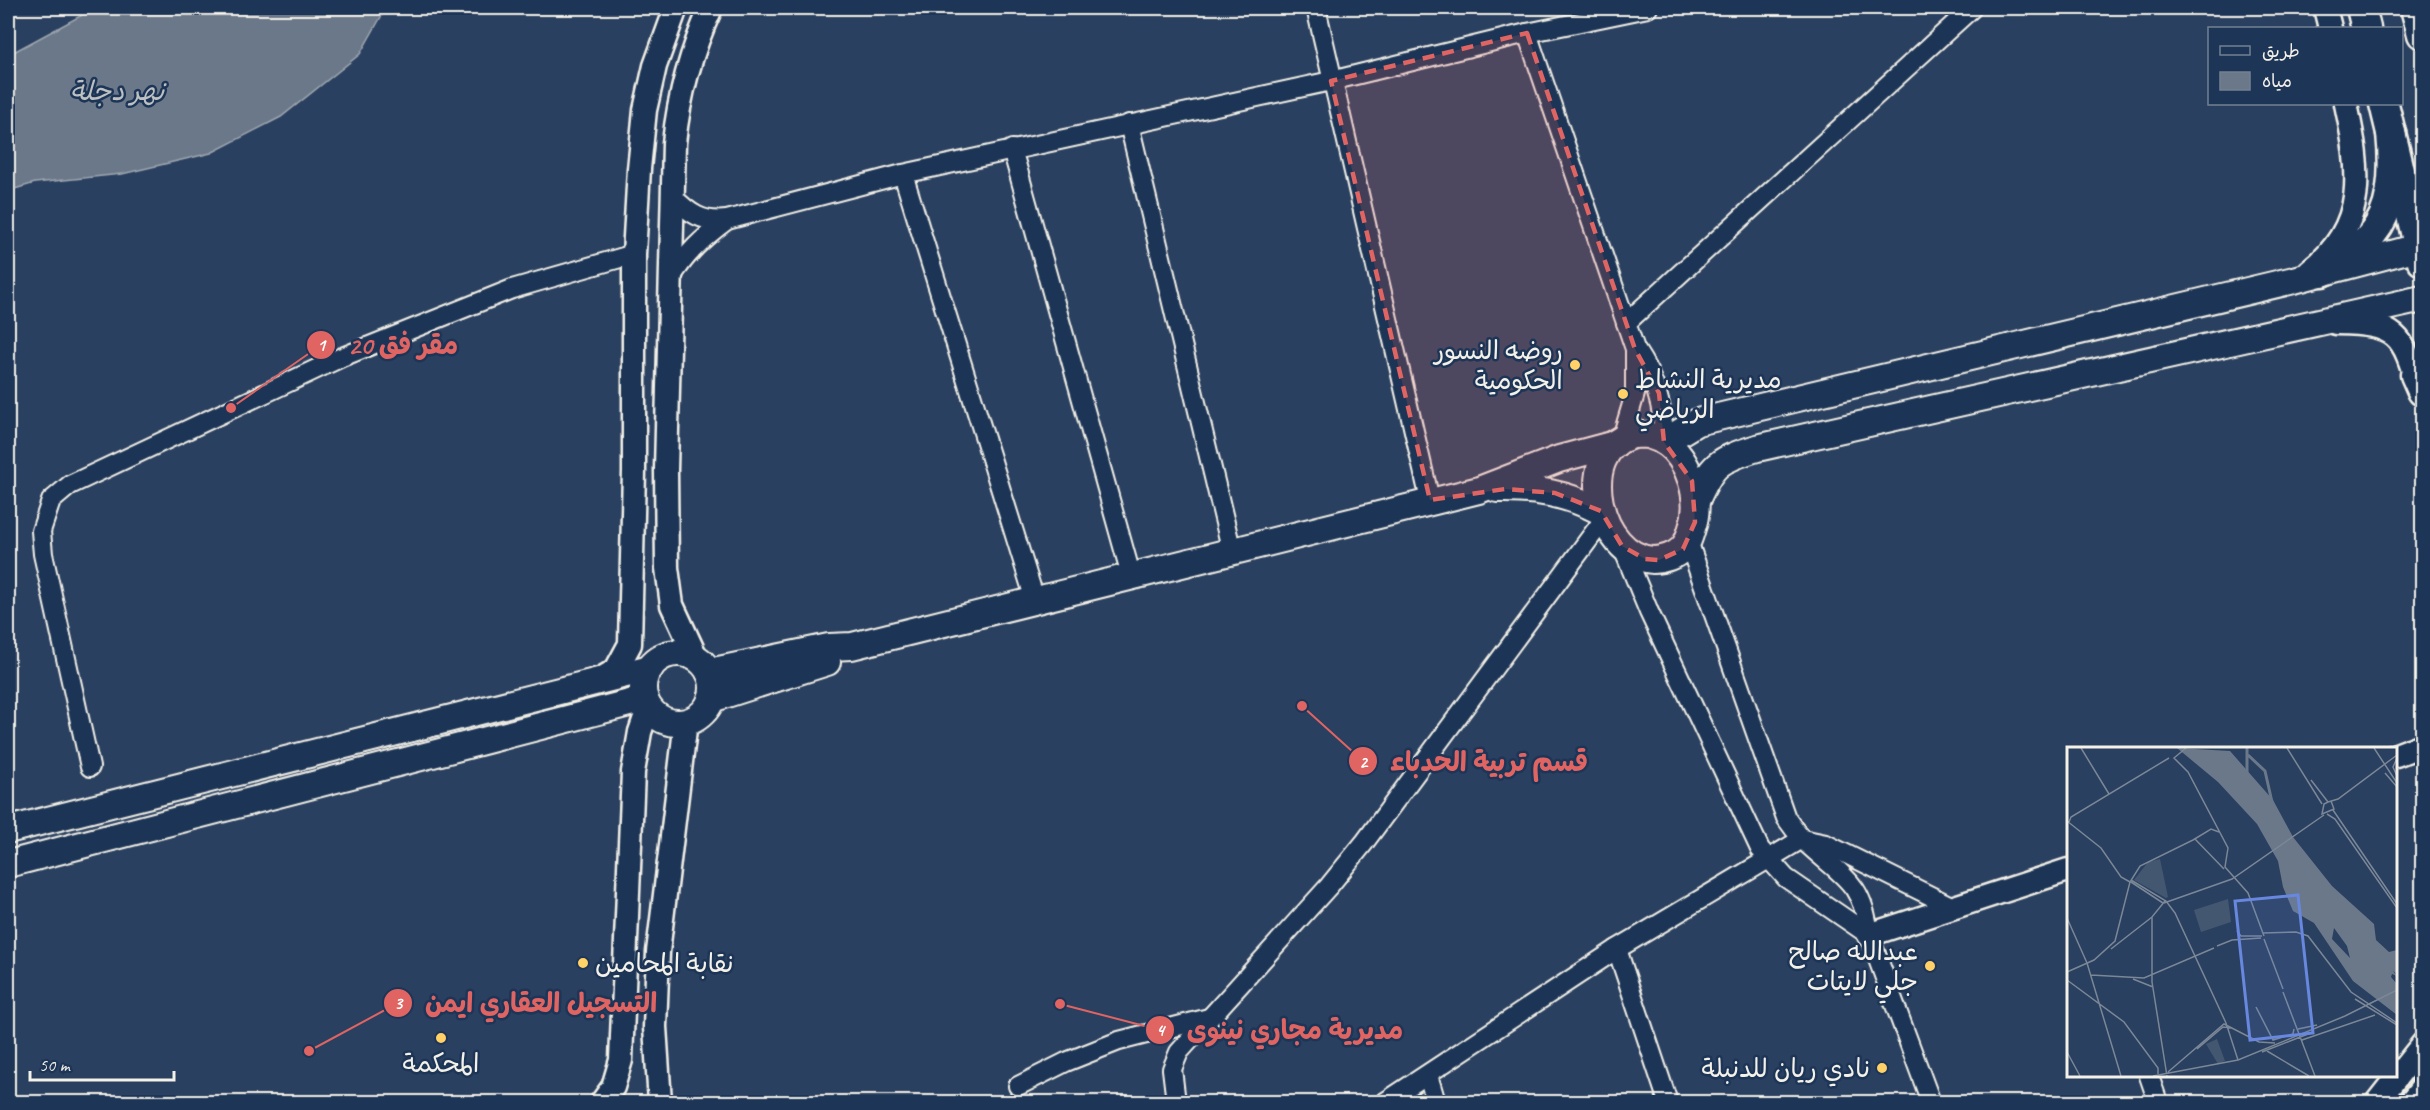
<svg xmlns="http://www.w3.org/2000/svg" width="2430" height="1110" font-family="Caveat,'Playpen Sans Arabic',sans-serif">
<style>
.water{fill:#6a788a;stroke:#a1a8b0;stroke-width:1.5}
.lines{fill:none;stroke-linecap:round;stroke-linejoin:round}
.minor-casing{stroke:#f4f1e8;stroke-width:22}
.tertiary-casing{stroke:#f4f1e8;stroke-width:27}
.secondary-casing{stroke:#f4f1e8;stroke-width:30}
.primary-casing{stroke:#f4f1e8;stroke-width:33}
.minor{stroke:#1d3557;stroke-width:18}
.tertiary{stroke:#1d3557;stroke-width:22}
.secondary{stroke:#1d3557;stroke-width:26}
.primary{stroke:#1d3557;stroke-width:28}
.marked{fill:#df6462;fill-opacity:0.2;stroke:#df6462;stroke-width:4.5;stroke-dasharray:12 8;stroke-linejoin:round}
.poi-dot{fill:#ffd166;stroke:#1d3557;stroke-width:2}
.labels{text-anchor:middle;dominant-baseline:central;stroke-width:5;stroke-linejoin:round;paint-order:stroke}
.poi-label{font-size:26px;fill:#f4f1e8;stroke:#1d3557;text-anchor:end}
.water-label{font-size:27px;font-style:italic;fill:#bdc1c2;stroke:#1d3557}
.inset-river{fill:none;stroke:#6a788a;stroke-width:3}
.inset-road{fill:none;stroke:#7b8796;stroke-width:1.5}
.view{fill:#6887de;fill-opacity:0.15;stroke:#6887de;stroke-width:3}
.inset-edge{fill:none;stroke:#f4f1e8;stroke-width:3}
.leader{fill:none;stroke:#df6462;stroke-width:2}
.callout-dot{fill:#df6462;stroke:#1d3557;stroke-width:2}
.mark-label{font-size:18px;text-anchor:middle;font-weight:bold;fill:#fff}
.callout-label{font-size:27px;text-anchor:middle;font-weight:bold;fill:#df6462;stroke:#1d3557;stroke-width:5;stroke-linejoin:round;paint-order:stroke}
</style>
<rect width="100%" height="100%" fill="#2a4060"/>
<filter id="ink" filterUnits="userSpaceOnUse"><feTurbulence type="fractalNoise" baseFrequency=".0167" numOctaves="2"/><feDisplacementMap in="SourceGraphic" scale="12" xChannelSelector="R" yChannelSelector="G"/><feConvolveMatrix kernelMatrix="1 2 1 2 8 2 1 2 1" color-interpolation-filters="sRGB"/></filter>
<g filter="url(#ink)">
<polygon class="water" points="95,8 386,8 360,54 281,117 211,153 122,174 35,183 8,191 8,55"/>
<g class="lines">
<defs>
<g id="minor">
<polyline points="1316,8 1430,500"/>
<path d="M 1527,33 L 1635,349 C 1655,379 1664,406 1664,442"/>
<polyline points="1129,124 1232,552"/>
<polyline points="1012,149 1131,575"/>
<polyline points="903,174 1035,600"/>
<path d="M 672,196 C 689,213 702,223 727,220 L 903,174 L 1331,81 L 1527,33 L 1648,8"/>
<path d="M 670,280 C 684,255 704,237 727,220"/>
<polyline points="1626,323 1972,8"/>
<polyline points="1621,441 1635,394 1635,349"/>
<path d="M 1688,541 L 1786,818 C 1792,826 1797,834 1804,841 C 1839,875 1863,879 1869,935 L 1931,1102"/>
<polyline points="1622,546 1649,612 1760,849 1786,878 1869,935"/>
<polyline points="90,767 43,554 41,531 51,501 70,485 342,357 512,289 634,254"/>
<polyline points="1617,949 1668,1102"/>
<polyline points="1428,1075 1436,1102"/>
<polyline points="2149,1076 2158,1102"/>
<polyline points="1018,1086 1066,1062 1119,1041 1209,1018"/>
<polyline points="1176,1102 1172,1069 1179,1052 1329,886 1364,843 1604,519"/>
<polyline points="1385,1102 1617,949 1802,839 1826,844 1953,907"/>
</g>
<g id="tertiary">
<polyline points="2325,8 2330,28"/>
<path d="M 2310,271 C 2369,225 2360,169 2346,104"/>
<path d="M 2336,323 C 2397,324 2403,333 2419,390"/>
<path d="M 697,659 L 672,605 L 667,568 L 666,470 L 674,143 C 679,95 691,51 711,8"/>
<polyline points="599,680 616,670 630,644 634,471 634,254 639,169 645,110 655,66 676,8"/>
<polyline points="2396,755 2422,745"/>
<polyline points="1869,935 2068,870"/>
<polyline points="602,1102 613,1087 621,1060 633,772 640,732 649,706"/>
<polyline points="660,1102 655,1027 658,952 686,721"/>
<polyline points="2377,1102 2422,1045"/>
<polyline points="2411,1102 2422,1088"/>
</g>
<g id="secondary">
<path d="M 1648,435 C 1653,437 1660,439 1665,442 C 1690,460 1702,500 1692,528 C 1690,535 1688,543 1682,549 C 1675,556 1663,560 1653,560 C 1598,557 1574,452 1630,436 C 1635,434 1642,435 1648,435 Z"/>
<polyline points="1664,442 1697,422 2294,280 2422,246"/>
<path d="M 1497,489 C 1536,488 1567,494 1601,511"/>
<path d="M 1696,501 C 1712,464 1718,460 1757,448 L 2422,299"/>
<circle cx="678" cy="688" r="35"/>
<polyline points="709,672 829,647 852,646 1479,490 1559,459 1615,444"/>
<polyline points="711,699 827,662"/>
<polyline points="8,830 650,668"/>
<polyline points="8,864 645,699"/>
</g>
<g id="primary">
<polyline points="2361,8 2366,28"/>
<polyline points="2415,8 2422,34"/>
<polyline points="2384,104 2422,261"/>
<path d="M 2322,272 C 2387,240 2398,201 2391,133"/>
<polyline points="2415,375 2422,391"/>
</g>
</defs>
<use href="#minor" class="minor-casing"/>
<use href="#tertiary" class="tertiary-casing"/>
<use href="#secondary" class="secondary-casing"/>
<use href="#primary" class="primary-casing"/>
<use href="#minor" class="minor"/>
<use href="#tertiary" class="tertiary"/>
<use href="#secondary" class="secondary"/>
<use href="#primary" class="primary"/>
</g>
</g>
<path class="marked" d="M 1527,33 L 1635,349 L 1659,393 L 1664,442 L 1692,481 L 1695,522 L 1683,549 L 1659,560 L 1645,559 L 1622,546 L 1601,511 L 1555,493 L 1505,489 L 1430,500 L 1331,81 Z"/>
<g class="poi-dot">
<circle cx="1575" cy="365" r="6"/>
<circle cx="1623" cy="394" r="6"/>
<circle cx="583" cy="963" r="6"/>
<circle cx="1930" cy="966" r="6"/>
<circle cx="441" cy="1038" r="6"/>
<circle cx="1882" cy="1068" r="6"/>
</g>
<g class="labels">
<g class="poi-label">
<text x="1563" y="350">روضه النسور<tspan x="1563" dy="30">الحكومية</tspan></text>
<text x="1635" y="379" text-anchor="start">مديرية النشاط<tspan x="1635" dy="30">الرياضي</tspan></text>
<text x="1918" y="951">عبدالله صالح<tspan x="1918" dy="30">جلي لايتات</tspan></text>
<text x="595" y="963" text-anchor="start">نقابة المحامين</text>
<text x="441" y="1063" text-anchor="middle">المحكمة</text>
<text x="1870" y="1068">نادي ريان للدنبلة</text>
</g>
<g class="water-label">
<text x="117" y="91">نهر دجلة</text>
</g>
</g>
<g transform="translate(2067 747)">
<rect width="330" height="330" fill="#2a4060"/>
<path d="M 93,112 L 101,150 L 99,151 L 67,133 L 81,115 ZM 161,152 L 164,175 L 134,185 L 127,163 ZM 150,292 L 158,314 L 151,317 L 139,297 Z" fill="#445771"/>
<path d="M 110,1 L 163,4 L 206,53 L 226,90 L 265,139 L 307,177 L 309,193 L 322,205 L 330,203 L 330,227 L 326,224 L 330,229 L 325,227 L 324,230 L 330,237 L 330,268 L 286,234 L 247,176 L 226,164 L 216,140 L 211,114 L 190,77 L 151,35 ZM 267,181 L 280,199 L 283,211 L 265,192 Z" fill="#6a788a" fill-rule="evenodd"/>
<path class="inset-river" d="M 181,8 L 198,24 L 205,55M 180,30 L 180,1"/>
<path class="inset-road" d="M 14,1 L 42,47M 119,1 L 107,11 L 121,25 L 161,101 L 158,120 L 181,146 L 197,189M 220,1 L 255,57M 307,1 L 330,36M 330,11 L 326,20 L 330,29M 318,26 L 330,40M 244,33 L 261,55M 264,54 L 267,62 L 255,67 L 257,57 L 261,55 L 271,52 L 330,8M 266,63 L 330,157M 260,67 L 268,72 L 330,161M 0,74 L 34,101 L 54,130 L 63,135M 2,75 L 4,70 L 102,11M 128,92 L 157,122M 126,93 L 144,82 L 152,85M 64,133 L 99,154 L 108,166 L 159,276 L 171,313M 64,135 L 96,156M 97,156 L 165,132 L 257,68M 85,170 L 85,235 L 100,329M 0,171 L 20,216M 170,184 L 174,189 L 195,189M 196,186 L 229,185 L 241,189 L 284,245 L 330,276M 197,192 L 216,242M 150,199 L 165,193 L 194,191M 44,202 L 85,170 L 98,154M 20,216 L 54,329M 0,225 L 27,213 L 48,194 L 63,135 L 73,119 L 128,92M 24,228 L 77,231 L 147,201M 66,232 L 86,240M 0,233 L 57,275 L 91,321 L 91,327M 216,245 L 248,329M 288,252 L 330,278M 189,260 L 206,293 L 226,287 L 227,282M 231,282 L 250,278M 235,293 L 308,268M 130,302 L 156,280 L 165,281M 200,304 L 242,329M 0,305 L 13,329M 195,305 L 246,285M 101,325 L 157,277 L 192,295 L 208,296M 86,329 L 171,313 L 278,269 L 330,243"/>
<path class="view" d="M 231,148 L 246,286 L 183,293 L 168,154 Z"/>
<rect width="330" height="330" class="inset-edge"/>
</g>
<path class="leader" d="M231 408L321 345M1302 706L1363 761M309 1051L398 1003M1060 1004L1160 1030"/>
<g class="callout-dot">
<circle cx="231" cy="408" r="6"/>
<circle cx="1302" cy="706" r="6"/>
<circle cx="309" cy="1051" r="6"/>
<circle cx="1060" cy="1004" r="6"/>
<circle cx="321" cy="345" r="15"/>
<circle cx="1363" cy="761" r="15"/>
<circle cx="398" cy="1003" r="15"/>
<circle cx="1160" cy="1030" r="15"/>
</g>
<g class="mark-label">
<text x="321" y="351">1</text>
<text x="1363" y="768">2</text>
<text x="398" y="1009">3</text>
<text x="1160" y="1036">4</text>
</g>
<g class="callout-label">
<text x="403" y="354">مقر فق 20</text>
<text x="1489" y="771">قسم تربية الحدباء</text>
<text x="541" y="1012">التسجيل العقاري ايمن</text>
<text x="1295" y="1039">مديرية مجاري نينوى</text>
</g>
<rect width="2430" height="1110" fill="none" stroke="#1d3557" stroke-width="30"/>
<rect x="15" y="15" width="2400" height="1080" fill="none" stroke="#f4f1e8" stroke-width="2" filter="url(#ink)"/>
<rect x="2208" y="27" width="195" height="78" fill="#1d3557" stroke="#738091" stroke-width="1.5"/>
<rect x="2220" y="46" width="30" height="9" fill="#1d3557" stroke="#738091" stroke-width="1.5"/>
<text x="2262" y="57" font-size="18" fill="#f4f1e8">طريق</text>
<rect x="2220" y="72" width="30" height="18" fill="#6a788a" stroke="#738091" stroke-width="1.5"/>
<text x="2262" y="87" font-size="18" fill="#f4f1e8">مياه</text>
<path d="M30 1071v9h144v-9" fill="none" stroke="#f4f1e8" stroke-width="3"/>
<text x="39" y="1071" font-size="18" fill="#f4f1e8" stroke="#1d3557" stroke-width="4.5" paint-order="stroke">50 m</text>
</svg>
